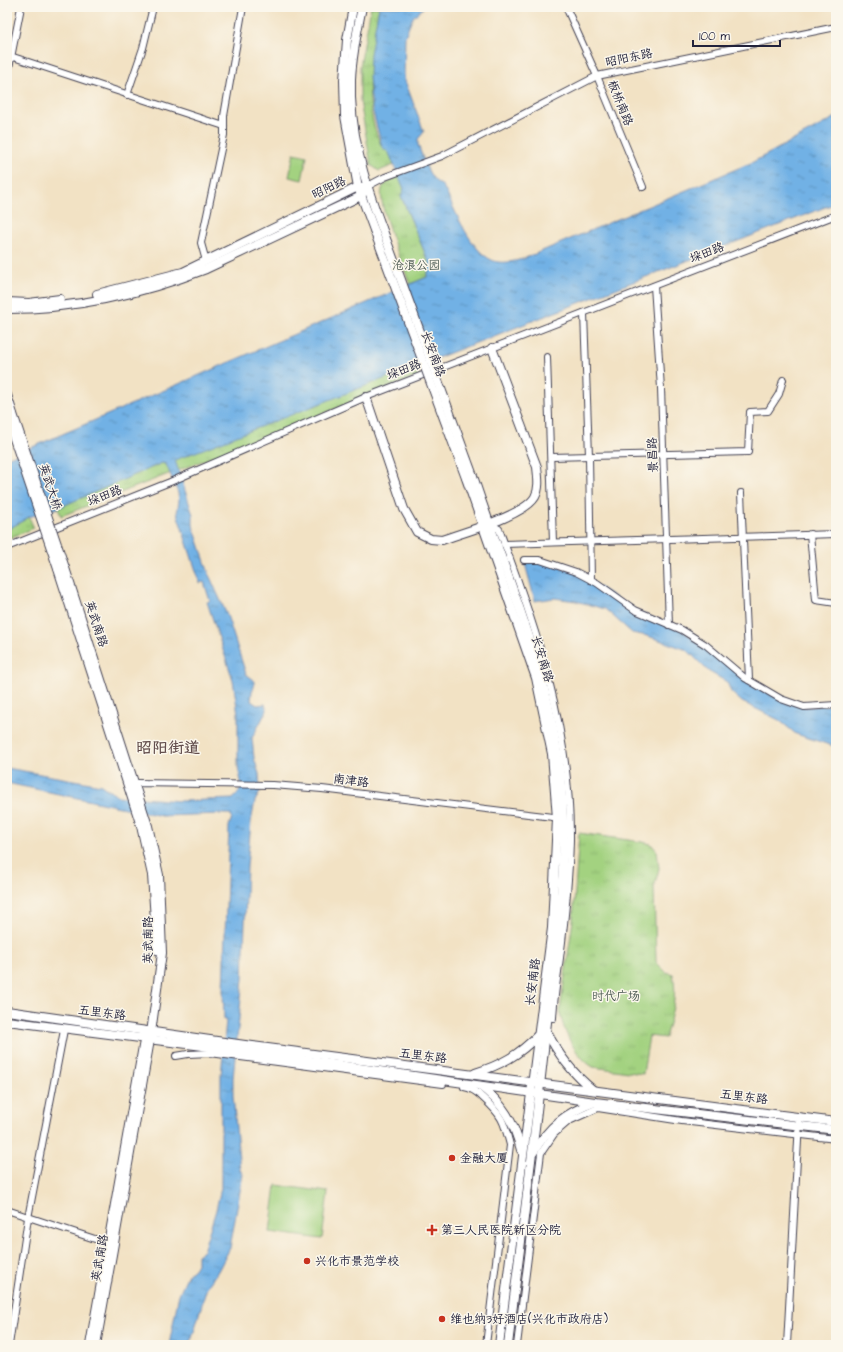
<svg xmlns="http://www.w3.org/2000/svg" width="843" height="1352" font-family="'Architects Daughter','LXGW WenKai TC',sans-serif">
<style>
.park{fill:url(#park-tufts);stroke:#627a5e}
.garden{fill:#a3d280;stroke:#627a5e}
.water{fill:url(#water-ripples);stroke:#4a6a90}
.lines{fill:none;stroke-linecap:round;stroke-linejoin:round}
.minor-casing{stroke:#413f50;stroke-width:8}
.major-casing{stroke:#413f50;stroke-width:10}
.minor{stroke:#fff;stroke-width:6}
.major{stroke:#fff;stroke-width:8}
.major-bridge-casing{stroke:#413f50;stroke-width:10;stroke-linecap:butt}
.major-bridge{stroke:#fff;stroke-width:8}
.poi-dot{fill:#c8321e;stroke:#fbf7ec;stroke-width:1.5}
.labels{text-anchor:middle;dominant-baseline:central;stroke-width:3;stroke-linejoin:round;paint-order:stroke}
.street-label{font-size:12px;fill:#22223b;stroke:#fbf7ec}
.park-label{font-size:12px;fill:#495750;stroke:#fbf7ec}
.poi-label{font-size:12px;fill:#22223b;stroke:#fbf7ec;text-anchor:start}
.district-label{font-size:16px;font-weight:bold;fill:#634e4d;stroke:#fbf7ec}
</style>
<defs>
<pattern id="park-tufts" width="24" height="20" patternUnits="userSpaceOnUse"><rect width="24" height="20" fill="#a3d280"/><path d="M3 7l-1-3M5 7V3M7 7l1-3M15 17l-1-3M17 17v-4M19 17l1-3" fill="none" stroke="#8cb470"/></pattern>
<pattern id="water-ripples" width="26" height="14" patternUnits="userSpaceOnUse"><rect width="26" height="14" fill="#71b1e5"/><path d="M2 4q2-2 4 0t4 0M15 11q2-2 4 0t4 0" fill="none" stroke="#5c90bb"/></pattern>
</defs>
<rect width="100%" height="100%" fill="#fbf7ec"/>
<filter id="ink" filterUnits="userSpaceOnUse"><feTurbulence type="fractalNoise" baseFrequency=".025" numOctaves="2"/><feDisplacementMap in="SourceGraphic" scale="8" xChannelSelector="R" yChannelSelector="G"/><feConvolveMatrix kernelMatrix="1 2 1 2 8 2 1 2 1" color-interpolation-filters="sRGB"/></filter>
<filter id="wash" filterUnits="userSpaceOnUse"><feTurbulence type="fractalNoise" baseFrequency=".012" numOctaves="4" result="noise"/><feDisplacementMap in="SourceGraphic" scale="16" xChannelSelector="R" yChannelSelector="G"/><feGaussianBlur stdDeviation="0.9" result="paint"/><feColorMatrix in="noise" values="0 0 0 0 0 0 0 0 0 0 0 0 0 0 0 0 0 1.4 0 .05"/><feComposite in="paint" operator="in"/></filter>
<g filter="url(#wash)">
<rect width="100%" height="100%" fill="#f2e2c4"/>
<g class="park">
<path d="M 371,7 L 379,7 C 371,52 361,102 381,145 C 383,148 386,149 388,152 C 391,155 392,161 394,165 L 379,171 L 371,165 L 360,101 L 360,66 Z"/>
<path d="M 399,176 L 404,189 L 401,196 L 430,265 L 427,277 L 410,284 C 403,266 377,205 382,189 C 384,182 393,180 399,176 Z"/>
<polygon points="415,366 419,376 177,471 174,462 177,458"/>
<polygon points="162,463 168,466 171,473 61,516 58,508"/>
<polygon points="29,517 34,528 7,539 7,530"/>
<path d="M 579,833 L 642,842 L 651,844 L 657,851 L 659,869 L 654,887 L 656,962 L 666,972 L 673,974 C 678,996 671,1016 665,1038 L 649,1036 L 643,1074 L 593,1067 C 575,1056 562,1030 560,1010 L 573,920 Z"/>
</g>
<g class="garden">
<polygon points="294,153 307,156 302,180 289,177"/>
<polygon points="276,1185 328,1192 322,1239 270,1232"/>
</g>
<g class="water">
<path d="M 379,7 L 424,7 L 413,17 L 405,36 L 404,78 L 424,132 L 418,139 L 418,145 C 424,159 428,180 443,186 C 454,207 472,258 498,262 C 507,263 515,261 523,259 L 753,162 L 836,117 L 836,203 L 175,460 L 193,515 L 193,525 L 210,577 L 227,615 L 246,674 L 254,680 L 254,687 L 252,691 L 251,701 L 257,705 L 265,704 L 267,710 L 252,738 L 254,758 L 259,774 L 260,792 L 255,801 L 251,822 L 247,866 L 243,979 L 233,1078 L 233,1096 L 240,1170 L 243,1174 L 230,1248 L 218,1271 L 207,1287 L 190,1345 L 169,1345 L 179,1294 L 188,1274 L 194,1269 L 197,1264 L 197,1255 L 203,1251 L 216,1210 L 221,1188 L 221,1076 L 226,1020 L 224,1020 L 223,989 L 229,826 L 232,817 L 230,814 L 221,814 L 162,816 L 7,783 L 7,768 L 101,785 L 117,796 L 180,801 L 233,799 C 247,784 239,782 238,765 L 238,714 L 233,680 L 207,602 L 210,601 L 204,582 L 200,583 L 177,513 L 179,501 L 178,493 L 166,464 L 162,463 L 58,508 L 29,517 L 7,530 L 7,458 L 427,277 L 430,265 L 401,196 L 404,189 L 389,153 L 382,147 L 372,108 L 369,76 L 370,54 Z"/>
<polygon points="524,560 540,560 576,572 635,610 682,630 745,678 781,699 804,707 836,705 836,747 796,734 779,720 742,702 731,692 727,682 708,671 687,650 648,636 632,633 605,609 576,601 554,598 535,601"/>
</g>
</g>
<g filter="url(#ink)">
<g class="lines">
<defs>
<g id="minor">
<polyline points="566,7 597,76 643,187"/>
<polyline points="7,55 224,126"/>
<polyline points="7,78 21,7"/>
<polyline points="127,95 143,48 153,7"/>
<polyline points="366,187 385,177 442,156 597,76 836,27"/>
<polyline points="206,261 201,243 224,135 224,116 243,7"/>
<polyline points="654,286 661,388 669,625"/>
<polyline points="584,313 589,456 591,580"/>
<polyline points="547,357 553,542"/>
<polyline points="552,457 748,452 750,412 768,411 779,394 783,380"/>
<polyline points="741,493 749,680"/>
<path d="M 488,523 L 499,529 C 537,630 571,730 570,840 C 569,879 565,919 560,958 C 557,978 554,998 553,1018"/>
<polyline points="810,534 816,600 836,603"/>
<polyline points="504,544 836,534"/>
<polyline points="7,547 170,482 366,397 836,215"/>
<polyline points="524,560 540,560 576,572 597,583 635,610 682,630 706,645 745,678 781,699 804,707 836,705"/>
<polyline points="131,785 136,783 273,785 322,789 561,818"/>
<polyline points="176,1056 188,1054 210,1053 443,1084"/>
<path d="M 464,1087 C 471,1088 477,1092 482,1097 C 502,1115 504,1121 510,1145 L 486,1345"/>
<polyline points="7,1210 107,1243"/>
<polyline points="9,1345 28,1218 64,1030"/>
<polyline points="517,1345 541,1153 554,1134 569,1121 598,1108 682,1121 836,1139"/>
<polyline points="787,1345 799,1122"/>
</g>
<g id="major">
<polyline points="353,7 347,40 344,80 345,116 358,187 374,230"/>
<path d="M 362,7 C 357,31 352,55 351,79 C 349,130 364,181 382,228"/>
<polyline points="97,294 183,272 358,187 366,187"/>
<polyline points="7,302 29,303 60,299"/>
<path d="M 7,309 C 74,309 144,293 206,269 L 361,196 L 366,187"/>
<polyline points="7,395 13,414"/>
<path d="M 366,397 L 404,509 L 417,532 L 431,539 L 442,540 C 463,532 524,516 535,497 C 540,488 538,477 537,467 L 492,348"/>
<path d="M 473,476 C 503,568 543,655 557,752 C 572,846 557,938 546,1031 C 535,1136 521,1240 508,1345"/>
<polyline points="466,478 536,678 552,754 557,818 552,928 499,1345"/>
<polyline points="65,568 148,826 159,875 162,953 150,1040 96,1345"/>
<polyline points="58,569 141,826 152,875 157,950"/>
<polyline points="7,1011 245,1045 836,1122"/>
<polyline points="7,1021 242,1051 595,1102 836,1130"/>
<path d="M 546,1030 C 558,1055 572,1073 593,1090"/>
<path d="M 475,1073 C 501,1065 519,1055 538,1035"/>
<path d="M 480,1086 C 503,1103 514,1122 521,1150"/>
<path d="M 533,1153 C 549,1126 565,1113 595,1102"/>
<polyline points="90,1345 145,1035"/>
</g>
</defs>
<use href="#minor" class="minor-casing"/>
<use href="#major" class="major-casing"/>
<use href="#minor" class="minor"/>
<use href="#major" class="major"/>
<defs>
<g id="major-bridge">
<polyline points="382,228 473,476"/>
<polyline points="374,230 466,478"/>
<polyline points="13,414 65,568"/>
<polyline points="7,418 58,569"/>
</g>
</defs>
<use href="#major-bridge" class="major-bridge-casing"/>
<use href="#major-bridge" class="major-bridge"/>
</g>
</g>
<g class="poi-dot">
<circle cx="452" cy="1158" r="4"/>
<path d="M430 1224h4v4h4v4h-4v4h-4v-4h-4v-4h4z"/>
<circle cx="307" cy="1261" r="4"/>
<circle cx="442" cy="1319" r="4"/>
</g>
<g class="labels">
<g class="street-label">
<text transform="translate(629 58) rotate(-12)">昭阳东路</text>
<text transform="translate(620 103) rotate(68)">板桥南路</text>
<text transform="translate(329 188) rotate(-26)">昭阳路</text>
<text transform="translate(707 253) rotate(-21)">垛田路</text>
<text transform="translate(433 354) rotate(70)">长安南路</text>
<text transform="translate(404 370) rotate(-21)">垛田路</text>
<text transform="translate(653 455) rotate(-92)">景昌路</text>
<text transform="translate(50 487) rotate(72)">英武大桥</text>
<text transform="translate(105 496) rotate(-22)">垛田路</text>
<text transform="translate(96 624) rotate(72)">英武南路</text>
<text transform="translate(542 659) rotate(73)">长安南路</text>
<text transform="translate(351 781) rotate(7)">南津路</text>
<text transform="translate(148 940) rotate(-90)">英武南路</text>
<text transform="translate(533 982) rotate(-83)">长安南路</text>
<text transform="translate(102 1013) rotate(7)">五里东路</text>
<text transform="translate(423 1056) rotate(7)">五里东路</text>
<text transform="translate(744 1097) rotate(7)">五里东路</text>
<text transform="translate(100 1258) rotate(-80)">英武南路</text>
</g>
<g class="park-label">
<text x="416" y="265">沧浪公园</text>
<text x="616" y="996">时代广场</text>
</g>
<g class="poi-label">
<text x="460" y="1158">金融大厦</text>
<text x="441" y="1230">第三人民医院新区分院</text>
<text x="315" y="1261">兴化市景范学校</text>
<text x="450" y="1319">维也纳3好酒店(兴化市政府店)</text>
</g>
<g class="district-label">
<text x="168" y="748">昭阳街道</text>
</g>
</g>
<rect width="843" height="1352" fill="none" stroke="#fbf7ec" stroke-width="24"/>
<path d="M693 40v6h87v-6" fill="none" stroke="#22223b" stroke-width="2"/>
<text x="699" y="40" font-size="12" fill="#22223b" stroke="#fbf7ec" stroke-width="3" paint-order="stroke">100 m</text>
</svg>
